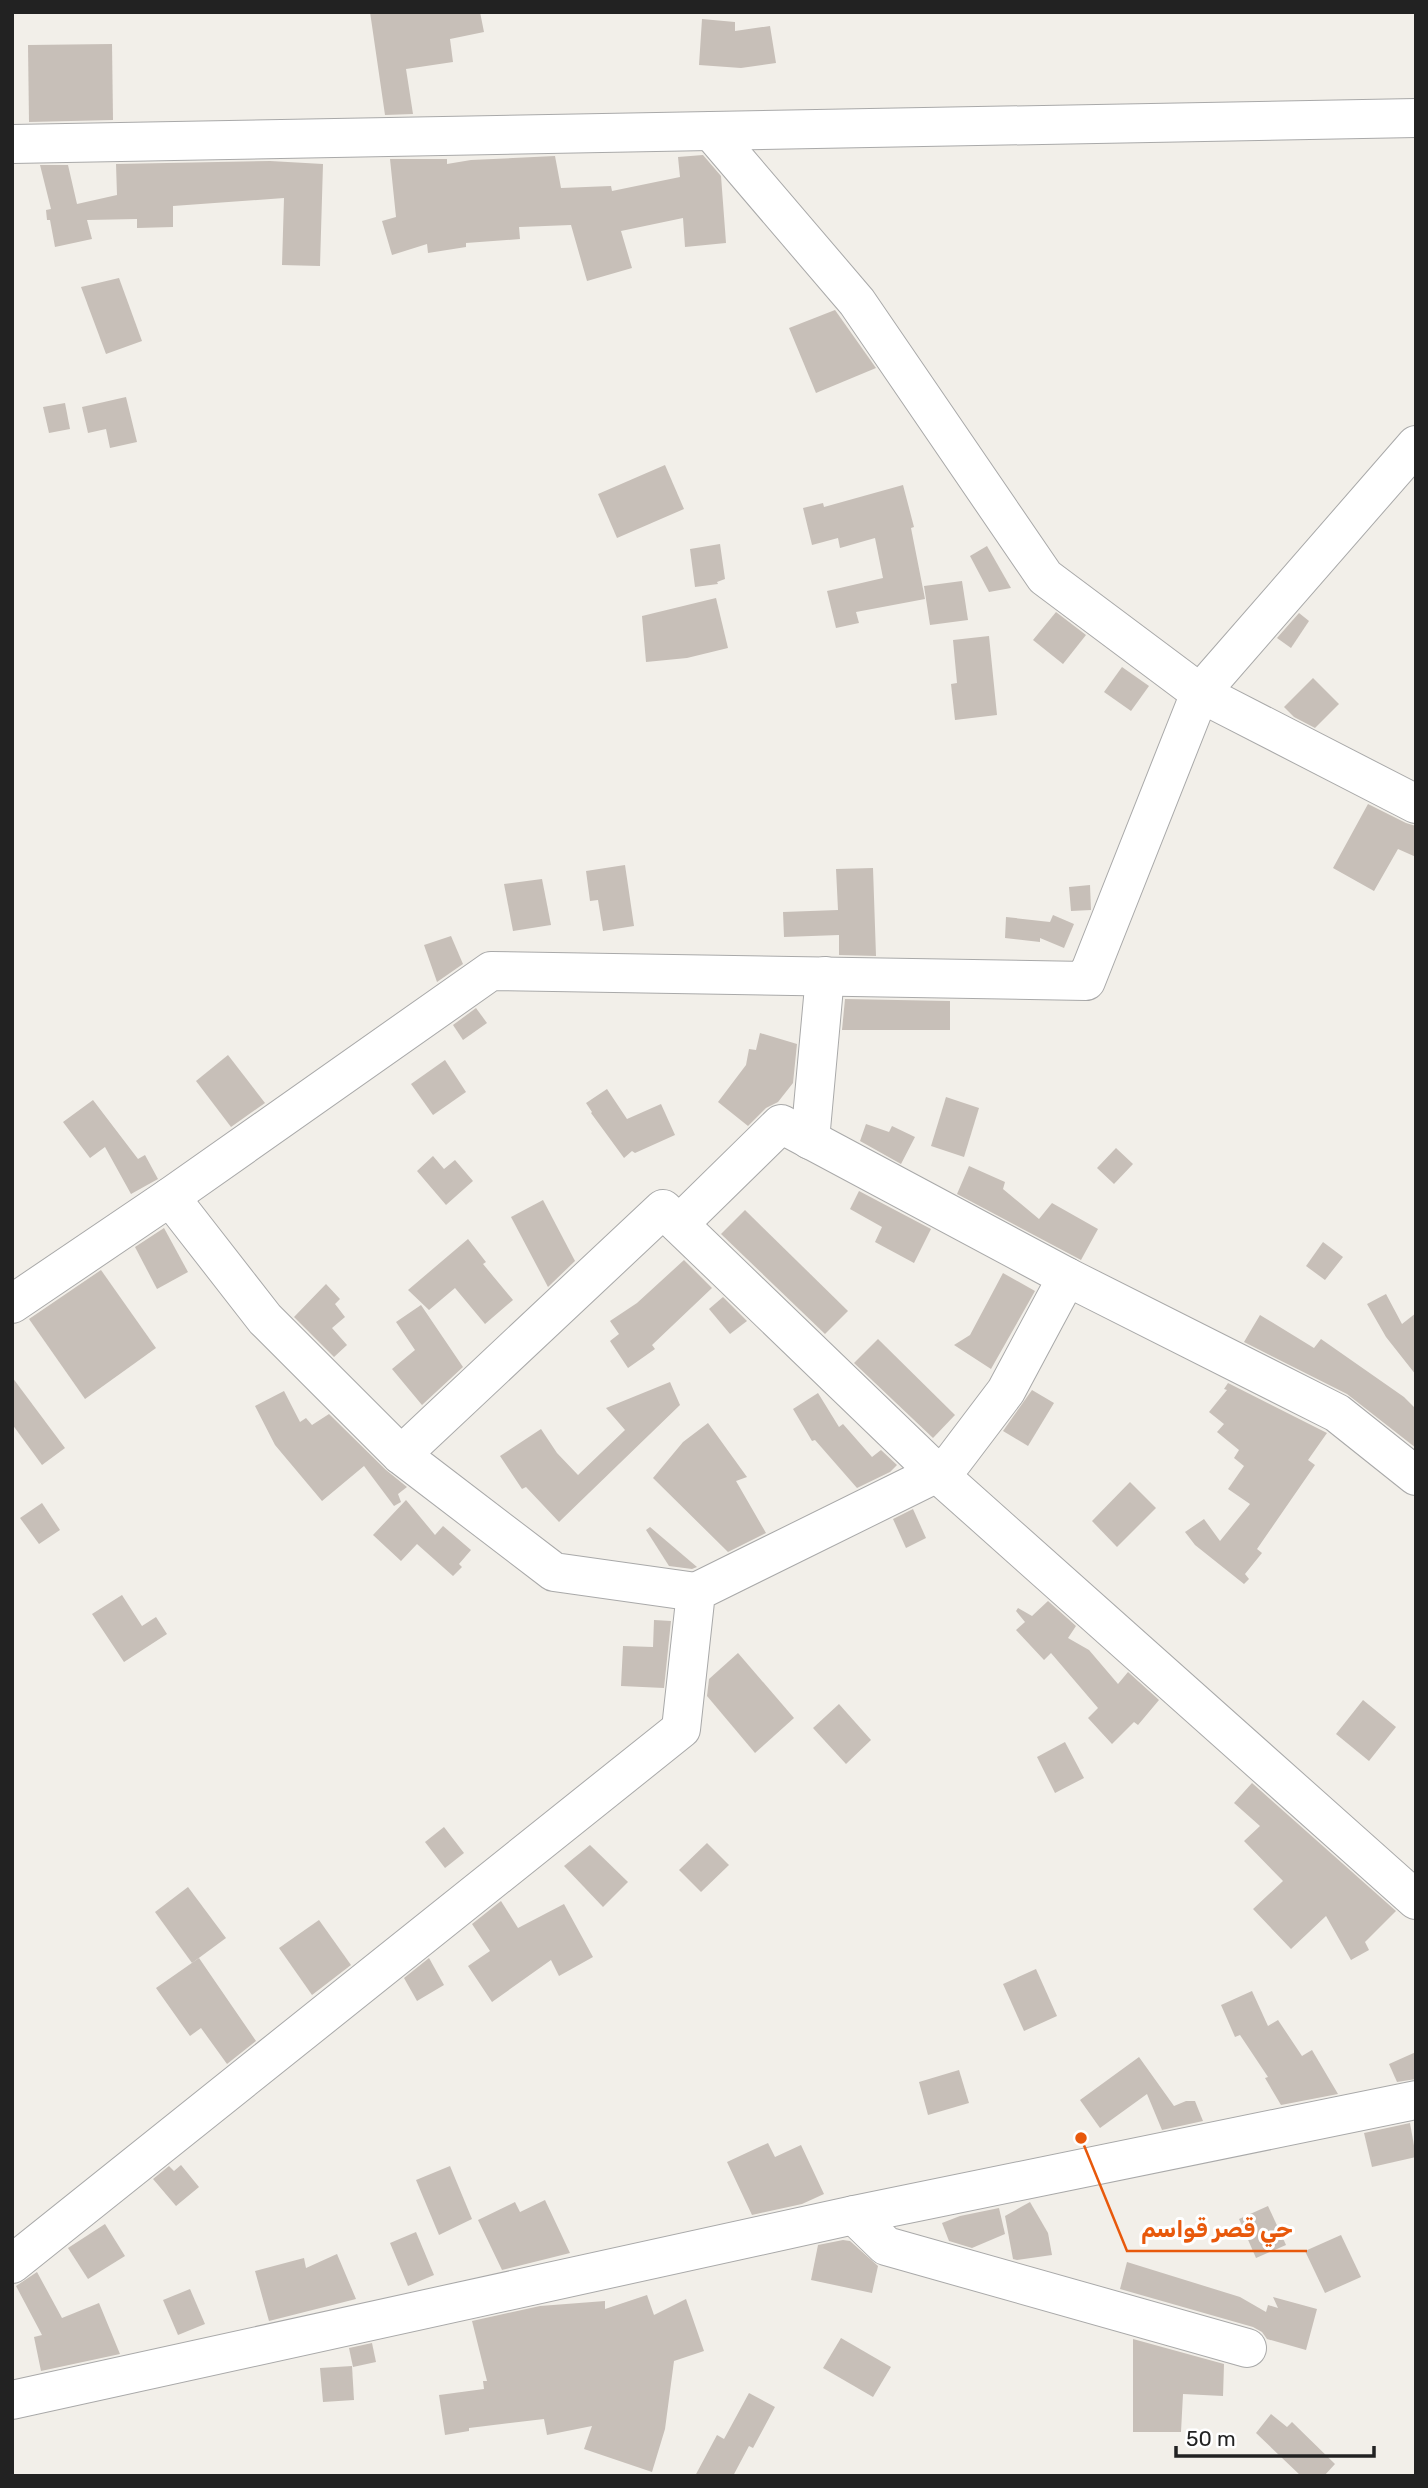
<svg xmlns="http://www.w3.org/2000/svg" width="1428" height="2488" font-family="Rubik,'Noto Sans Arabic',sans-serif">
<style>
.building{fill:#c7bfb8}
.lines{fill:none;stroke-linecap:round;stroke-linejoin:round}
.minor-casing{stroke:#a9a9a9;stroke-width:40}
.minor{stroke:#fff;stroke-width:38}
.leader{fill:none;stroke:#e8590c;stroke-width:2.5}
.callout-dot{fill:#e8590c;stroke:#fff;stroke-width:2.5}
.callout-label{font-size:23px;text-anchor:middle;font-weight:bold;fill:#e8590c;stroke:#fff;stroke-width:6;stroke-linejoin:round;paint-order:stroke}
</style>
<rect width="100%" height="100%" fill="#f2efe9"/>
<g class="building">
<polygon points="370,12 480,12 484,32 450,39 453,62 406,69 413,114 385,115"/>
<polygon points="702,19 735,22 735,31 770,26 776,63 741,68 699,65"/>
<polygon points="112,44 113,120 29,122 28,45"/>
<polygon points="703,155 721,176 726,243 685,247 683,218 621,231 632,268 587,281 571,225 519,227 520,239 466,243 466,247 428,253 427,244 392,255 382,221 396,217 390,159 447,159 447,164 471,160 555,156 561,188 611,186 612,191 680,177 678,157"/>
<polygon points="270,161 323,164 320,266 282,265 284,198 173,206 173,227 137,228 137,219 87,220 92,239 55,247 50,220 47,220 46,210 51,209 40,165 68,165 77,204 117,195 116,164"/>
<polygon points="119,278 142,341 106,354 81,287"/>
<polygon points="835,310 876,368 816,393 789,328"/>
<polygon points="126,397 137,442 110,448 106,429 88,433 82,407"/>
<polygon points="65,403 70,429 49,433 43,407"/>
<polygon points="665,465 684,509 617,538 598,494"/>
<polygon points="903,485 914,527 911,528 925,599 856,612 859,623 836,628 827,591 883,578 875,538 840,548 838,538 812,545 803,508 823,503 824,507"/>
<polygon points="720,544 725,579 717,582 718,584 695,587 690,549"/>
<polygon points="987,546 1011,588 989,592 970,556"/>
<polygon points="962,581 968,620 930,625 924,586"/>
<polygon points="716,598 728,648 687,658 646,662 642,616"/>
<polygon points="1056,612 1086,635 1063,664 1033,640"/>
<polygon points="1299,613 1309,621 1291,648 1277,638"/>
<polygon points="989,636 997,715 955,720 951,684 957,683 953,640"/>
<polygon points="1122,667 1149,686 1131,711 1104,692"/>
<polygon points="1313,678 1339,704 1315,728 1294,717 1284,707"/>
<polygon points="1368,804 1406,823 1416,826 1416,857 1398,849 1374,891 1333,868"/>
<polygon points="625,865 634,926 603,931 598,900 590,901 586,871"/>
<polygon points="873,868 876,956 839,955 839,935 784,937 783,912 838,910 836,869"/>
<polygon points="542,879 551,925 513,931 504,884"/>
<polygon points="1090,885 1091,910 1071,911 1069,887"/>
<polygon points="1053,915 1074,924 1064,948 1040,938 1040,942 1005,938 1006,917 1050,922"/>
<polygon points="451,936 463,964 437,982 424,945"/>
<polygon points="845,999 950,1001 950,1030 842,1030"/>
<polygon points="476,1008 487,1023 463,1040 453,1025"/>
<polygon points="760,1033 797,1044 793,1083 778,1102 766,1108 748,1126 718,1102 746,1065 749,1049 756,1050"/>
<polygon points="228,1055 265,1103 231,1127 196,1081"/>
<polygon points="445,1060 466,1092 433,1115 411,1084"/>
<polygon points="607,1089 627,1119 661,1104 675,1135 635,1153 632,1151 624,1158 591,1113 592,1112 586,1103"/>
<polygon points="946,1097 979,1108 964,1157 931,1146"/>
<polygon points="93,1100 138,1159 145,1155 158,1179 131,1194 105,1147 90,1158 63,1122"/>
<polygon points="866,1124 889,1132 892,1126 915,1137 901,1164 860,1141"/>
<polygon points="1116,1148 1133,1164 1114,1184 1097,1168"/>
<polygon points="433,1156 444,1169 455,1160 473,1181 446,1205 417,1171"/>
<polygon points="969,1166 1005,1182 1003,1189 1039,1219 1052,1203 1098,1229 1081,1260 957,1194"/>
<polygon points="859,1191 931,1229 914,1263 875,1242 882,1227 850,1209"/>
<polygon points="543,1200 575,1261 548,1287 511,1217"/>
<polygon points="745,1210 848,1311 825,1334 721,1234"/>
<polygon points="164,1228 188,1272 157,1289 135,1247"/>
<polygon points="468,1239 486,1262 483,1264 513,1300 485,1324 455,1288 429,1310 408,1290"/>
<polygon points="1323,1242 1343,1257 1325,1280 1306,1266"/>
<polygon points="684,1260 712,1288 652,1345 655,1349 628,1368 610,1341 619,1334 610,1321 637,1303"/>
<polygon points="101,1270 156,1348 85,1399 29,1319"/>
<polygon points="1003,1273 1035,1291 991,1369 954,1345 970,1335"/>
<polygon points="326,1284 340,1299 335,1304 345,1317 332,1328 347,1345 334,1357 294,1317"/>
<polygon points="1386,1294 1402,1324 1416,1313 1416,1375 1386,1337 1367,1304"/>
<polygon points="723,1297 747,1321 730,1334 709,1309"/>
<polygon points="421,1305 463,1367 422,1405 392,1369 415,1350 396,1322"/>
<polygon points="1260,1315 1314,1348 1321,1339 1404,1397 1416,1409 1416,1448 1347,1394 1244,1342"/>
<polygon points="878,1339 955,1415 933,1438 854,1363"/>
<polygon points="12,1377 65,1448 42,1465 12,1424"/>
<polygon points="670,1382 680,1405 559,1522 526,1487 522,1489 500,1456 541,1429 557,1453 578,1475 625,1430 606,1408"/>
<polygon points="1228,1383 1327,1433 1308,1460 1315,1465 1257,1549 1262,1553 1245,1574 1249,1579 1244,1584 1195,1545 1185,1532 1204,1519 1220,1541 1250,1504 1228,1489 1244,1466 1234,1458 1239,1450 1217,1432 1224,1424 1209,1412 1227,1390 1224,1389"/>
<polygon points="1032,1390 1054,1403 1028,1446 1003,1431"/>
<polygon points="284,1391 300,1422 306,1418 312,1425 329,1414 386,1470 407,1487 398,1494 401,1502 394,1506 364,1466 322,1501 275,1445 255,1406"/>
<polygon points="818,1393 839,1427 843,1424 872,1457 881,1450 897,1465 890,1472 857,1488 815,1440 812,1441 793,1409"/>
<polygon points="708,1423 747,1477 736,1481 766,1533 728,1552 653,1478 683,1442"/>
<polygon points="1130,1482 1156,1508 1117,1547 1092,1521"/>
<polygon points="406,1500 435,1535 443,1526 471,1550 459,1564 462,1567 453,1576 417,1544 401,1561 373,1535"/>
<polygon points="42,1503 60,1530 39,1544 20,1518"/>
<polygon points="913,1509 926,1538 906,1548 893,1519"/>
<polygon points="650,1527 697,1567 692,1569 669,1566 646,1530"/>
<polygon points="122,1595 142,1626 156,1617 167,1634 124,1662 92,1614"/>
<polygon points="1048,1601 1076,1626 1068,1638 1089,1650 1118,1684 1128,1672 1159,1700 1138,1725 1134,1722 1112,1744 1088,1718 1098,1708 1051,1653 1044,1660 1016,1630 1025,1622 1016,1611 1018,1608 1032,1616"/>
<polygon points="654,1620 671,1621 664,1688 621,1686 623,1646 653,1647"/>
<polygon points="738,1653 794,1718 755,1753 707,1696 709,1679"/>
<polygon points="1363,1700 1396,1727 1369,1761 1336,1734"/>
<polygon points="839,1704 871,1740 846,1764 813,1728"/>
<polygon points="1065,1742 1084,1778 1055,1793 1037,1757"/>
<polygon points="1252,1783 1396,1911 1365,1942 1369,1950 1351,1960 1326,1916 1291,1949 1253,1909 1283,1881 1244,1841 1260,1826 1234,1803"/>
<polygon points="444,1827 464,1853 445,1868 425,1842"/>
<polygon points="707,1843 729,1865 701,1892 679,1870"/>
<polygon points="590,1845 628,1882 603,1907 564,1866"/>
<polygon points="188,1887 226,1938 192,1963 155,1912"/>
<polygon points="501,1901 518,1928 564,1904 593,1957 559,1976 551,1960 492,2002 468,1966 490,1951 472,1924"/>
<polygon points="319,1920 351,1965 312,1995 279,1948"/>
<polygon points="199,1958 256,2041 227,2064 201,2028 190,2036 156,1988"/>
<polygon points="429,1958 444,1985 417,2001 404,1978"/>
<polygon points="1036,1969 1057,2016 1024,2031 1003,1984"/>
<polygon points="1252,1991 1268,2026 1278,2020 1302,2056 1312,2050 1338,2094 1281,2105 1265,2078 1268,2077 1240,2035 1235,2037 1221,2005"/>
<polygon points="1416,2052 1416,2079 1397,2082 1389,2064"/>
<polygon points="1139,2057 1174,2106 1186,2101 1195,2101 1203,2121 1162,2130 1147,2094 1100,2128 1080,2100"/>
<polygon points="959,2070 969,2103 928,2115 919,2082"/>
<polygon points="1410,2123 1416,2157 1372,2167 1364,2133"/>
<polygon points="768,2143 775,2157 801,2145 824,2194 802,2204 752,2215 727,2162"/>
<polygon points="181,2165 199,2187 176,2206 153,2179 169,2166 174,2171"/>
<polygon points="450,2166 472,2219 439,2235 416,2180"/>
<polygon points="545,2200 570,2253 502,2270 478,2220 515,2202 520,2212"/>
<polygon points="1030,2202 1048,2233 1052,2255 1017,2260 1013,2259 1005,2216"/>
<polygon points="1268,2206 1286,2245 1256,2258 1239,2219"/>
<polygon points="999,2208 1005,2234 972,2248 949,2241 942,2223 960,2216"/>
<polygon points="105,2224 125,2256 88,2279 68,2248"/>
<polygon points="416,2232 434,2275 408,2286 390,2243"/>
<polygon points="1341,2235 1361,2277 1325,2293 1305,2251"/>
<polygon points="843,2240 850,2241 878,2266 872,2293 811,2280 818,2245"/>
<polygon points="337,2254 356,2299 269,2321 255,2271 304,2258 306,2268"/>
<polygon points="1127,2262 1240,2297 1266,2312 1268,2305 1278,2308 1273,2297 1317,2309 1306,2350 1267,2339 1262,2332 1253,2327 1120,2289"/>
<polygon points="37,2272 62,2318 99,2303 120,2354 41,2371 34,2337 42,2335 16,2286"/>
<polygon points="190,2289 205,2324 178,2335 163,2300"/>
<polygon points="647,2295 654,2315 686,2299 704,2351 674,2361 665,2429 652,2472 584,2449 592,2426 547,2435 544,2419 469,2428 469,2431 445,2435 439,2395 484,2389 483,2381 487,2381 472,2321 540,2306 605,2301 605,2309"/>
<polygon points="841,2338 891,2367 873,2397 823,2368"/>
<polygon points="1133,2339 1224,2364 1223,2396 1183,2394 1181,2432 1133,2432"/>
<polygon points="372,2343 376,2362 353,2367 349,2348"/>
<polygon points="352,2366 354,2400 323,2402 320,2368"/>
<polygon points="749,2393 775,2407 753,2448 749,2446 733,2476 695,2476 717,2435 724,2439"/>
<polygon points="1271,2414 1287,2427 1292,2422 1335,2464 1324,2476 1301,2476 1256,2433"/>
</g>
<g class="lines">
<defs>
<g id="minor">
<polyline points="711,131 857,302 1045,577 1200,693 1416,804"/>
<polyline points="12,144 1416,118"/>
<polyline points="810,1140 825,976"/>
<polyline points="170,1197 265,1319 401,1455 554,1572 696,1592"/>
<polyline points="679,1224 781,1124 1067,1277 1337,1413 1416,1476"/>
<polyline points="12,1304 170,1197 491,971 1086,981 1200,693 1416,445"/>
<polyline points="401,1455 663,1209 937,1473 1416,1900"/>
<polyline points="854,2215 886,2246 1247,2348"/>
<polyline points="12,2264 681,1729 696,1592 937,1473 953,1461 1006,1391 1067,1277"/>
<polyline points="12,2400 854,2215 1416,2100"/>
</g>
</defs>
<use href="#minor" class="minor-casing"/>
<use href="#minor" class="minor"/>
</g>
<path class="leader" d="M1081 2138L1127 2251H1307"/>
<circle class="callout-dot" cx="1081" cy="2138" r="7"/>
<g class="callout-label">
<text x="1217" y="2237">حي قصر قواسم</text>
</g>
<rect width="1428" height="2488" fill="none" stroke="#222222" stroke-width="28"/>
<path d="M1176 2446v10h198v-10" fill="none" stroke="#222222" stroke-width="3.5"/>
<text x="1186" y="2446" font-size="21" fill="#222222" stroke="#ffffff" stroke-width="5" paint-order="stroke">50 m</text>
</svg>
